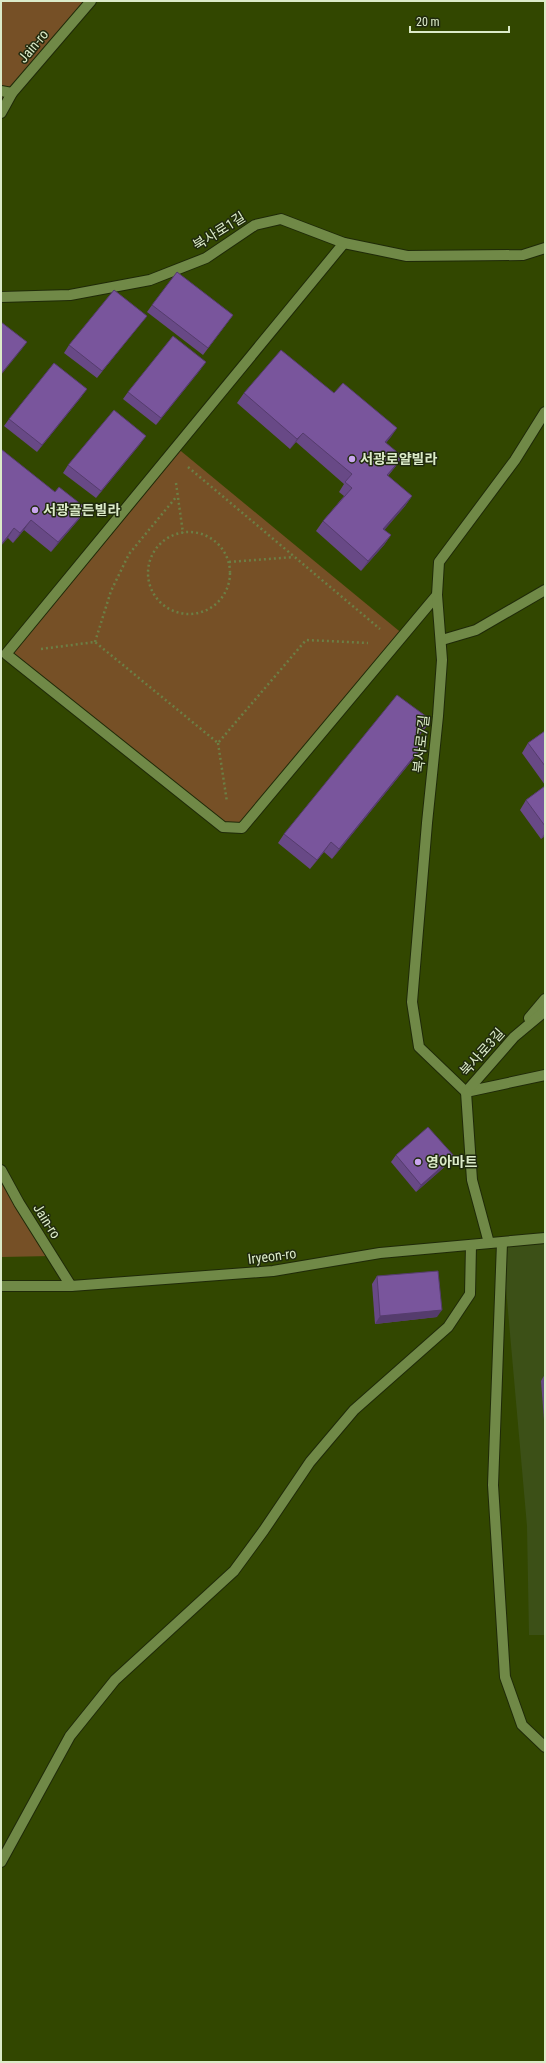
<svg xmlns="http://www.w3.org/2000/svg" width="546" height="2063" font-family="'Roboto Condensed','Noto Sans KR',sans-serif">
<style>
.built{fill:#3c5017}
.green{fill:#765026}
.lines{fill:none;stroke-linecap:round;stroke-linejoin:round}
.service-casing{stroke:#1f2a08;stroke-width:12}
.minor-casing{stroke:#1f2a08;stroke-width:12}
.tertiary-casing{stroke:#1f2a08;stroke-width:12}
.path{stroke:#6c7f45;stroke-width:2.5;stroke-dasharray:2 3;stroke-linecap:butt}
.service{stroke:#708947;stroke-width:10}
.minor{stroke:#708947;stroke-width:10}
.tertiary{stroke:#708947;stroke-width:10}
.wall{fill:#684986}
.shaded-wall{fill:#553c6d}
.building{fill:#79559c;stroke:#553c6d}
.poi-dot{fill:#c9a5ee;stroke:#202a0e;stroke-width:1.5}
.labels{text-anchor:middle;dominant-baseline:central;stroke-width:3;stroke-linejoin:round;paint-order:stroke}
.street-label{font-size:14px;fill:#dcebc9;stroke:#202a0e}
.poi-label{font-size:14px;font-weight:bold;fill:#dcebc9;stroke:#202a0e;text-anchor:start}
</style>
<rect width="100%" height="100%" fill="#324700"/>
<polygon class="built" points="545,1239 545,1635 529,1635 527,1526 502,1243"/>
<g class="green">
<polygon points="1,1 89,1 1,113"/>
<polygon points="176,447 404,635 242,828 223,827 6,654"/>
<polygon points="1,1170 52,1256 1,1257"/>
</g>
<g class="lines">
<defs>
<g id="service">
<polyline points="344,243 6,654 223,827 242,828 437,595"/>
<polyline points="1,297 70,295 150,280 206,258 255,225 281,219 344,243 407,256 523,255 545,248"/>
<polyline points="442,640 476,630 545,590"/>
<polyline points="529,1018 545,999"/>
<polyline points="466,1092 419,1047 412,1002 427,823 438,716 442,660 437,595 439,562 515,460 545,412"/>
<polyline points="466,1092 545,1075"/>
<polyline points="489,1243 472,1180 466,1092 514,1037 545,1011"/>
<polyline points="502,1243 493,1485 505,1677 522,1725 545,1747"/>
</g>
<g id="minor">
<polyline points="1,91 12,93"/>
<polyline points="1,1862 70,1736 115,1680 234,1571 264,1530 310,1462 354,1410 448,1327 470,1294 471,1245"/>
</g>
<g id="tertiary">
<polyline points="1,113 12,93 91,1"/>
<polyline points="1,1170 19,1203 71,1286"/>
<polyline points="1,1286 71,1286 273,1271 380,1253 545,1238"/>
</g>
</defs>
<use href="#service" class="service-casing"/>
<use href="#minor" class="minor-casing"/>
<use href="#tertiary" class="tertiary-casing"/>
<g class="path">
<polyline points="188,467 380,629"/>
<polyline points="176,483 183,533"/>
<circle cx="189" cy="573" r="41"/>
<polyline points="229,562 294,557"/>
<polyline points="95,642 111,591 129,554 177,496"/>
<polyline points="41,649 95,642 218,743 306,640 368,643"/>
<polyline points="218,743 227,802"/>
</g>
<use href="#service" class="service"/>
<use href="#minor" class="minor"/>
<use href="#tertiary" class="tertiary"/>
</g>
<g class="wall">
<polygon points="152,305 233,315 203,355 147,312"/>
<polygon points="147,316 141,323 97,378 64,353 69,345"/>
<polygon points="201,369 156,425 123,399 128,392"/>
<polygon points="244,393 334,393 397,428 386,443 396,466 388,476 412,496 405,506 384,530 391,535 384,545 361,571 316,531 323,521 344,496 339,492 344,484 296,442 290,449 237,403"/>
<polygon points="82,396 37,452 4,426 9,419"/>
<polygon points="141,443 96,498 63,473 68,465"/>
<polygon points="1,449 80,518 51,552 24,530 13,543 8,538"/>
<polygon points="431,720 417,738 424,744 418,753 332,859 324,852 310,869 278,843 284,834"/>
<polygon points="545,731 545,785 522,753 528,743"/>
<polygon points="545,786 545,836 541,839 520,810 526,800"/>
<polygon points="396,1155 449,1163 416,1192 391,1162"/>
<polygon points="377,1276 437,1317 375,1324 372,1284"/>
<polygon points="545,1374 545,1433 541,1381"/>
</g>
<g class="shaded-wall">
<polygon points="27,342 22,349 1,375 1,374"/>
<polygon points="206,362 201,369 156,425 161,418"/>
<polygon points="87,389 82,396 37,452 42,445"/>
<polygon points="397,428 391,437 378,452 385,442"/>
<polygon points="303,433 296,442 290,449 297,439"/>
<polygon points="146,436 141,443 96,498 101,491"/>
<polygon points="403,457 396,466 380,484 387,475"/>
<polygon points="412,496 405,506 377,539 383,529"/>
<polygon points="87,509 80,518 51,552 58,542"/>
<polygon points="31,520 24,530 13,543 20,533"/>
<polygon points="14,528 8,538 1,546 1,545"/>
<polygon points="391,535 384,545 361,571 368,561"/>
<polygon points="431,720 424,730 410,747"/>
<polygon points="424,744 418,753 332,859 339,849"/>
<polygon points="545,833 545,836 541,839"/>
<polygon points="331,842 324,852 310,869"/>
<polygon points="454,1156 449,1163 416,1192 421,1185"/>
<polygon points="442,1310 437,1317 375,1324 380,1316"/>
</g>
<g class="building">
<polygon points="177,272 233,315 208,348 152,305"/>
<polygon points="114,290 147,316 102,371 69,345"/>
<polygon points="1,322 27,342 1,374"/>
<polygon points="173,336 206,362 161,418 128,392"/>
<polygon points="281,350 334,393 343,383 397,428 385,442 403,457 387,475 412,496 383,529 391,535 368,561 323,521 352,488 345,482 352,474 303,433 297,439 244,393"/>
<polygon points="54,363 87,389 42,445 9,419"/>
<polygon points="114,410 146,436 101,491 68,465"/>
<polygon points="1,449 55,492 59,487 87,509 58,542 31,520 20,533 14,528 1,545"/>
<polygon points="397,695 431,720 417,738 424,744 339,849 331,842 317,860 284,834"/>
<polygon points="545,731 545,766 528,743"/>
<polygon points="545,786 545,826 526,800"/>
<polygon points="428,1127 454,1156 421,1185 396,1155"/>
<polygon points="438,1271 442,1310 380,1316 377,1276"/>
</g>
<g class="poi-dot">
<circle cx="352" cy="459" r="4"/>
<circle cx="35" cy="510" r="4"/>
<circle cx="418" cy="1162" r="4"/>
</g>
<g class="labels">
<g class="street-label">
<text transform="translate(33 46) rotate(-50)">Jain-ro</text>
<text transform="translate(219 231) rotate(-32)">북사로1길</text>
<text transform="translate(421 744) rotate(-84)">북사로7길</text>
<text transform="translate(482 1052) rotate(-48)">북사로3길</text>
<text transform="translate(47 1221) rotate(58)">Jain-ro</text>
<text transform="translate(272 1256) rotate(-7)">Iryeon-ro</text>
</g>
<g class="poi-label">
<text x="360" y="459">서광로얄빌라</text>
<text x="43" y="510">서광골든빌라</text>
<text x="426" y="1162">영아마트</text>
</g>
</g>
<rect width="546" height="2063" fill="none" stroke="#dcebc9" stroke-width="4"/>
<path d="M410 26v6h99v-6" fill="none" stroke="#dcebc9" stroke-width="2"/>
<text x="416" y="26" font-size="12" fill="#dcebc9" stroke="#202a0e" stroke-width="3" paint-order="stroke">20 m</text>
</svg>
